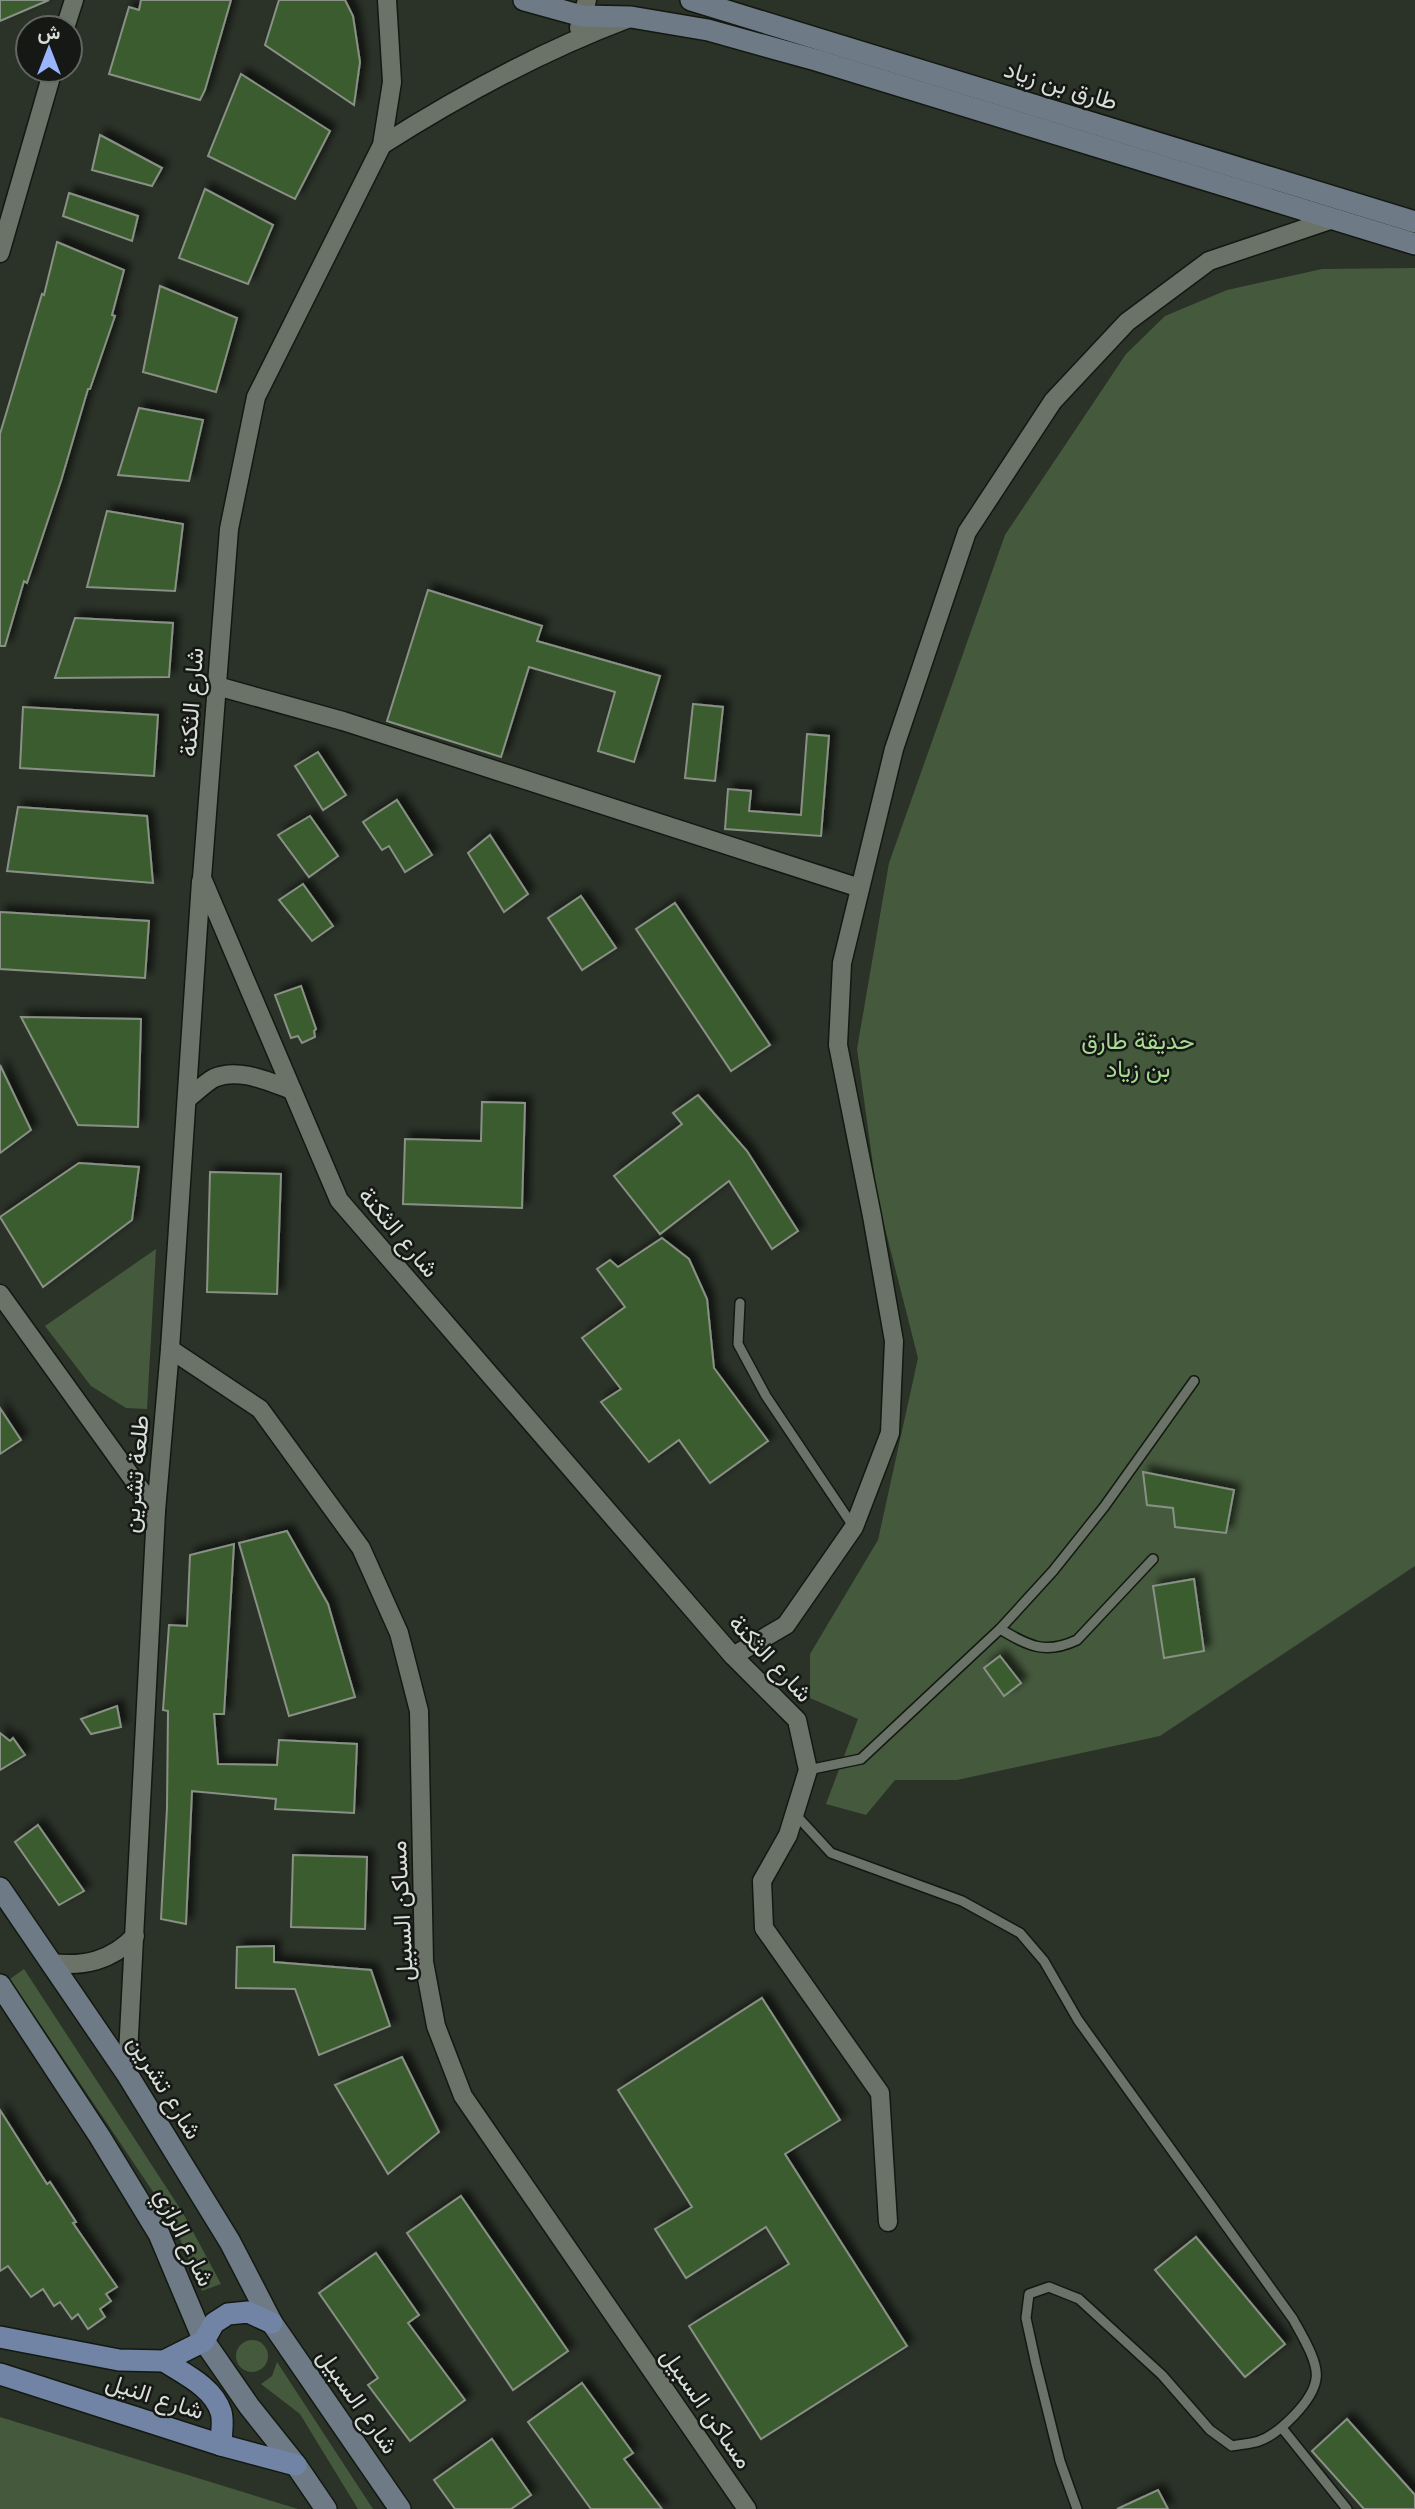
<svg xmlns="http://www.w3.org/2000/svg" width="1415" height="2509" font-family="Helvetica,Vazirmatn,sans-serif">
<style>
.green{fill:#45593d}
.building{fill:#3b5b2d;stroke:#899186;stroke-width:2;filter:url(#shadow)}
.lines{fill:none;stroke-linecap:round;stroke-linejoin:round}
.service-casing{stroke:#131911;stroke-width:12}
.minor-casing{stroke:#131911;stroke-width:21}
.secondary-casing{stroke:#131911;stroke-width:24}
.primary-casing{stroke:#131911;stroke-width:24}
.service{stroke:#6b7368;stroke-width:9}
.minor{stroke:#6b7368;stroke-width:18}
.secondary{stroke:#6e7b87;stroke-width:21}
.primary{stroke:#7284a5;stroke-width:21}
.labels{text-anchor:middle;dominant-baseline:central;stroke-width:5;stroke-linejoin:round;paint-order:stroke}
.street-label{font-size:24px;fill:#d9ded8;stroke:#151814}
.park-label{font-size:24px;fill:#a6d991;stroke:#151814}
</style>
<defs>
<filter id="shadow"><feDropShadow dx="6" dy="-6" stdDeviation="3.5" flood-color="#0009"/></filter>
</defs>
<rect width="100%" height="100%" fill="#2b3228"/>
<g class="green">
<polygon points="1415,268 1415,1566 1160,1736 957,1780 895,1780 866,1815 826,1804 858,1719 810,1698 810,1654 878,1540 918,1358 878,1201 857,1049 889,863 1005,535 1126,354 1165,316 1227,290 1322,269"/>
<polygon points="156,1249 147,1409 126,1408 91,1386 45,1326"/>
<polygon points="24,1969 183,2213 221,2284 202,2291 172,2220 10,1979"/>
<circle cx="252" cy="2356" r="16"/>
<polygon points="277,2362 373,2509 358,2509 300,2414 261,2384 272,2376"/>
<polygon points="0,2417 298,2509 0,2509"/>
</g>
<g class="building">
<polygon points="0,0 49,0 0,21"/>
<polygon points="141,0 231,0 205,90 200,100 109,74 129,7 139,10"/>
<polygon points="279,0 345,0 353,16 360,62 354,105 265,45"/>
<polygon points="241,74 330,131 295,199 208,156"/>
<polygon points="100,135 162,168 152,186 92,170"/>
<polygon points="205,189 273,225 248,284 179,258"/>
<polygon points="69,193 138,216 132,241 63,216"/>
<polygon points="57,242 124,270 112,315 115,316 90,389 88,389 61,481 27,583 24,581 5,646 0,646 0,434 42,294 44,295"/>
<polygon points="160,286 237,318 216,392 143,372"/>
<polygon points="139,408 203,420 189,481 118,475"/>
<polygon points="107,511 183,524 175,591 87,587"/>
<polygon points="428,590 542,626 537,641 660,676 634,762 598,751 615,692 529,667 501,757 387,721"/>
<polygon points="75,618 173,623 169,677 55,678"/>
<polygon points="693,704 723,707 715,781 685,778"/>
<polygon points="23,707 158,715 154,776 20,768"/>
<polygon points="807,734 829,736 821,836 725,829 728,789 751,791 749,811 801,815"/>
<polygon points="318,752 346,795 323,810 295,766"/>
<polygon points="397,800 432,855 405,872 389,846 382,850 363,822"/>
<polygon points="18,807 147,816 153,883 7,871"/>
<polygon points="310,816 338,856 309,877 278,835"/>
<polygon points="490,835 528,894 504,912 468,853"/>
<polygon points="303,884 333,926 312,941 279,900"/>
<polygon points="581,896 616,948 582,970 548,918"/>
<polygon points="675,903 770,1045 731,1071 636,929"/>
<polygon points="0,912 149,921 145,978 0,969"/>
<polygon points="301,986 316,1029 314,1031 315,1037 302,1043 298,1036 291,1038 275,995"/>
<polygon points="21,1017 141,1019 138,1127 78,1125"/>
<polygon points="0,1065 31,1130 0,1153"/>
<polygon points="698,1095 747,1151 798,1231 772,1249 729,1181 660,1234 614,1176 682,1124 673,1113"/>
<polygon points="482,1102 525,1103 522,1208 403,1204 405,1139 481,1141"/>
<polygon points="79,1163 139,1167 132,1220 43,1287 0,1217"/>
<polygon points="210,1172 281,1174 277,1294 207,1292"/>
<polygon points="662,1238 689,1259 707,1299 714,1368 768,1441 710,1483 679,1440 649,1462 601,1402 621,1389 582,1338 625,1307 597,1269 610,1260 618,1267"/>
<polygon points="0,1408 21,1440 0,1454"/>
<polygon points="1143,1472 1234,1490 1226,1533 1175,1527 1173,1508 1147,1505"/>
<polygon points="287,1531 328,1604 355,1697 289,1716 239,1543"/>
<polygon points="234,1544 224,1714 214,1714 218,1764 277,1765 279,1740 357,1744 354,1813 275,1809 276,1799 192,1791 186,1924 161,1919 167,1808 168,1711 163,1710 169,1625 187,1626 190,1555"/>
<polygon points="1194,1579 1204,1651 1164,1658 1153,1586"/>
<polygon points="1000,1656 1021,1683 1004,1696 984,1668"/>
<polygon points="117,1706 121,1727 91,1734 81,1719"/>
<polygon points="0,1733 10,1741 13,1738 25,1755 0,1770"/>
<polygon points="38,1825 84,1891 59,1905 15,1842"/>
<polygon points="293,1855 367,1857 365,1929 291,1927"/>
<polygon points="274,1946 274,1962 371,1970 390,2026 319,2055 295,1989 236,1988 237,1947"/>
<polygon points="762,1998 840,2120 785,2154 907,2346 761,2439 689,2326 789,2264 766,2227 686,2278 655,2229 692,2207 618,2090"/>
<polygon points="402,2057 439,2132 388,2174 335,2085"/>
<polygon points="0,2110 47,2184 50,2182 76,2222 73,2223 117,2287 106,2294 111,2301 100,2309 105,2317 88,2329 78,2314 72,2319 60,2302 54,2306 43,2289 31,2297 8,2266 0,2271"/>
<polygon points="461,2196 568,2351 513,2390 407,2233"/>
<polygon points="1196,2237 1285,2344 1245,2377 1155,2270"/>
<polygon points="376,2253 419,2315 408,2323 465,2400 410,2441 368,2385 378,2378 319,2293"/>
<polygon points="582,2383 633,2453 624,2459 662,2509 591,2509 528,2422"/>
<polygon points="1347,2419 1415,2495 1415,2509 1364,2509 1312,2451"/>
<polygon points="492,2439 531,2495 511,2509 455,2509 434,2480"/>
<polygon points="1158,2490 1168,2509 1117,2509"/>
</g>
<g class="lines">
<defs>
<g id="service">
<polyline points="740,1303 738,1344 766,1396 853,1526"/>
<path d="M 1000,1629 C 1029,1646 1045,1655 1077,1640 L 1153,1559"/>
<polyline points="808,1770 861,1759 1000,1629 1053,1571 1104,1507 1194,1381"/>
<path d="M 796,1815 L 831,1853 L 962,1901 L 1020,1933 L 1044,1961 L 1078,2020 L 1293,2319 C 1301,2334 1319,2362 1316,2379 C 1313,2401 1279,2434 1259,2441 C 1251,2444 1240,2444 1232,2446 L 1210,2430 L 1162,2375 L 1079,2299 L 1049,2287 L 1029,2294 L 1026,2318 L 1036,2364 L 1060,2461 L 1077,2509"/>
<polyline points="1282,2428 1347,2509"/>
</g>
<g id="minor">
<polyline points="387,0 392,82 382,145 256,397 229,529 202,878 339,1200 733,1656 797,1720 808,1770 788,1835 762,1881 764,1928 880,2093 888,2222"/>
<polyline points="65,28 74,0"/>
<polyline points="579,28 587,0"/>
<path d="M 382,145 C 459,96 542,51 627,19"/>
<polyline points="0,253 53,70"/>
<polyline points="217,686 343,721 860,888"/>
<path d="M 187,1099 C 195,1093 205,1083 214,1078 C 239,1067 269,1082 292,1090"/>
<polyline points="0,1294 156,1511"/>
<polyline points="170,1349 260,1409 361,1548 399,1633 419,1711 424,1962 436,2026 463,2096 747,2509"/>
<polyline points="733,1656 786,1625 854,1527 890,1433 894,1341 872,1216 838,1045 842,963 894,749 967,532 1053,401 1127,322 1209,261 1333,219"/>
<path d="M 51,1963 C 84,1967 111,1961 135,1936"/>
<polyline points="127,2074 156,1511 170,1349 201,881"/>
</g>
<g id="secondary">
<polyline points="524,0 582,16 631,17 708,30 816,60 1415,244"/>
<polyline points="691,0 1415,222"/>
<polyline points="0,1888 127,2074 230,2242 272,2323 400,2509"/>
<polyline points="0,1985 100,2137 159,2234 204,2341 249,2406 296,2465 326,2509"/>
</g>
<g id="primary">
<polyline points="0,2337 119,2360 164,2361 204,2341 214,2323 228,2314 248,2312 272,2323"/>
<path d="M 164,2361 C 184,2374 213,2387 221,2412 C 224,2421 221,2434 221,2445"/>
<polyline points="0,2374 221,2445 296,2465"/>
</g>
</defs>
<use href="#service" class="service-casing"/>
<use href="#minor" class="minor-casing"/>
<use href="#secondary" class="secondary-casing"/>
<use href="#primary" class="primary-casing"/>
<use href="#service" class="service"/>
<use href="#minor" class="minor"/>
<use href="#secondary" class="secondary"/>
<use href="#primary" class="primary"/>
</g>
<g class="labels">
<g class="street-label">
<text transform="translate(1061 85) rotate(17)">طارق بن زياد</text>
<text transform="translate(191 702) rotate(-86)">شارع الثكنة</text>
<text transform="translate(399 1232) rotate(50)">شارع الثكنة</text>
<text transform="translate(135 1474) rotate(-85)">طلعة تشرين</text>
<text transform="translate(771 1658) rotate(47)">شارع الثكنة</text>
<text transform="translate(401 1911) rotate(-93)">مساكن السبيل</text>
<text transform="translate(165 2087) rotate(58)">شارع تشرين</text>
<text transform="translate(185 2237) rotate(64)">شارع الرازي</text>
<text transform="translate(155 2396) rotate(18)">شارع النيل</text>
<text transform="translate(358 2401) rotate(55)">شارع السبيل</text>
<text transform="translate(707 2408) rotate(55)">مساكن السبيل</text>
</g>
<g class="park-label">
<text x="1138" y="1040">حديقة طارق<tspan x="1138" dy="28">بن زياد</tspan></text>
</g>
</g>
<g transform="translate(49 49)"><circle r="33" fill="#151814" stroke="#636762" stroke-width="2"/>
<path d="M0-5L12 26L0 18L-12 26Z" fill="#98b5fd"/>
<text y="-10" font-size="19" font-weight="bold" text-anchor="middle" fill="#d9ded8">ش</text>
</g>
</svg>
